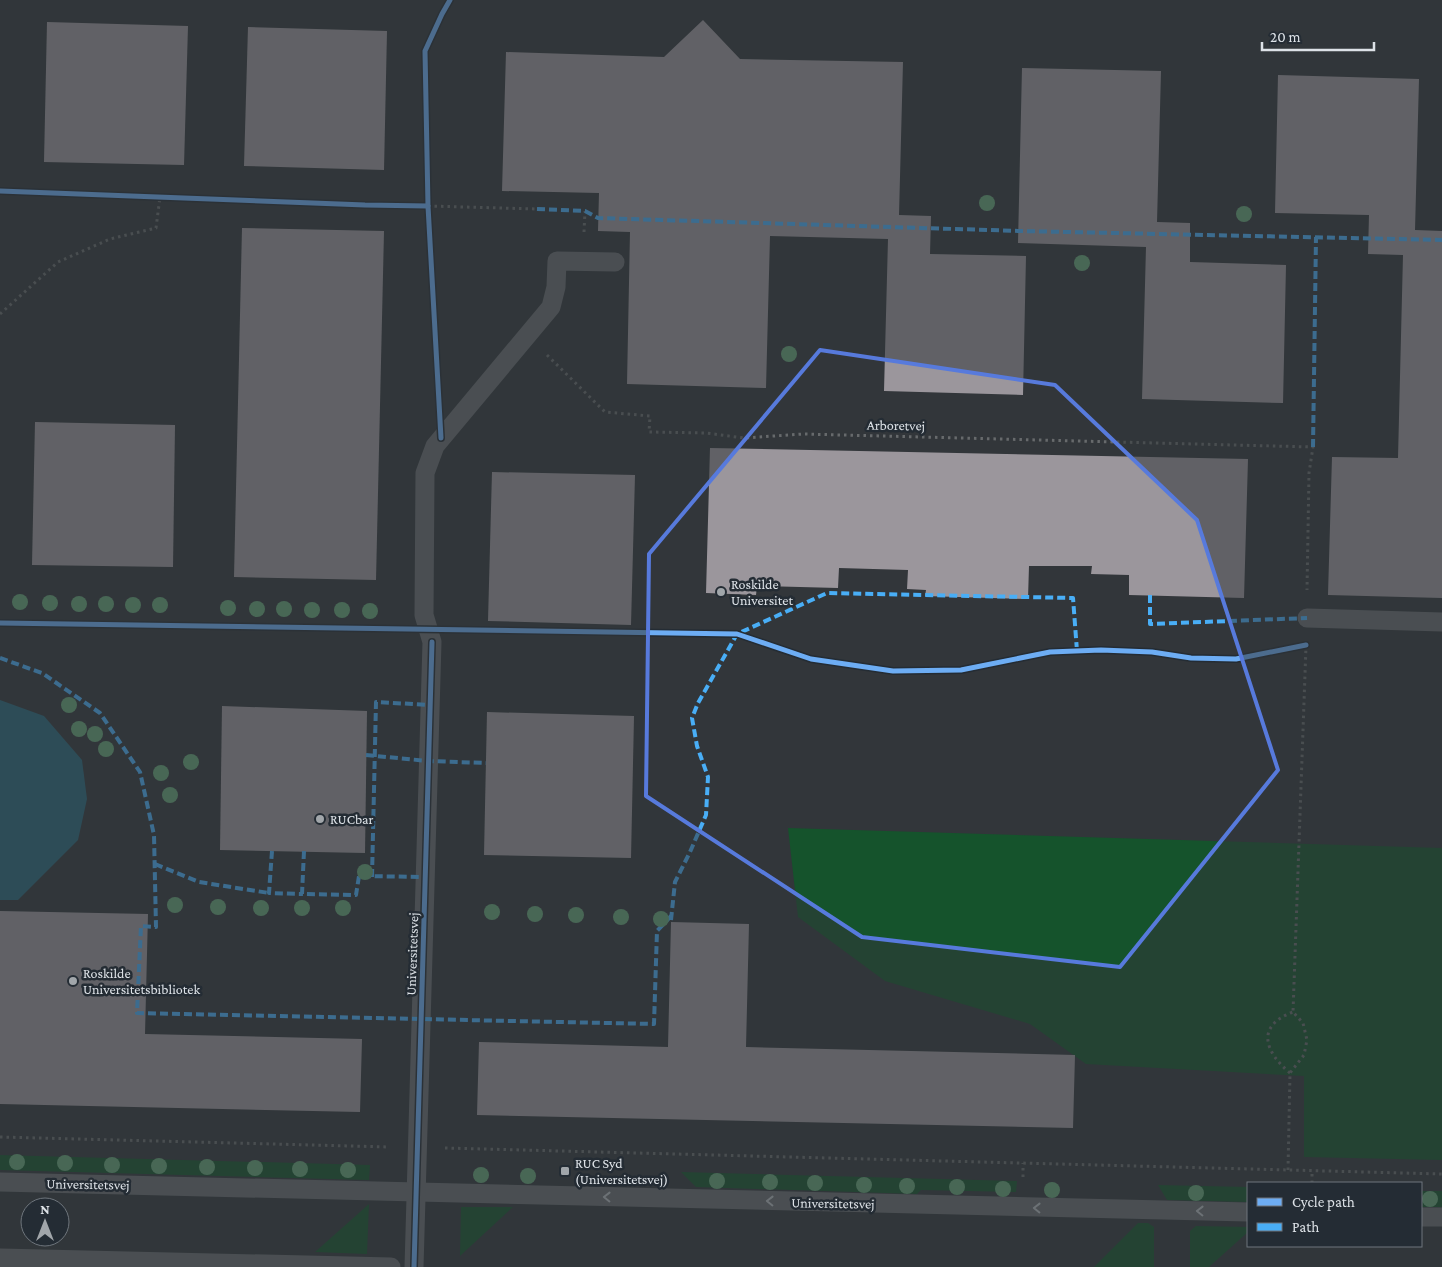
<svg xmlns="http://www.w3.org/2000/svg" width="1442" height="1267" font-family="'Crimson Pro',serif">
<style>
.green{fill:#15532c}
.water{fill:#29677b}
.building{fill:#9b969c}
.lines{fill:none;stroke-linecap:round;stroke-linejoin:round}
.path{stroke:#676a6c;stroke-width:3;stroke-dasharray:2.5 4;stroke-linecap:butt}
.lane{stroke:#686c70;stroke-width:19}
.quiet{stroke:#49aef6;stroke-width:4;stroke-dasharray:8 4;stroke-linecap:butt}
.cycleway-casing{stroke:#242c34;stroke-width:8}
.cycleway{stroke:#6dadf4;stroke-width:5}
.tree{fill:#65a377}
.oneway{stroke:#b4b9bd}
.marked{fill:none;stroke:#577adc;stroke-width:4;stroke-linejoin:round}
.poi-dot{fill:#a1a6aa;stroke:#242c34;stroke-width:2}
.labels{text-anchor:middle;dominant-baseline:central;stroke-width:5;stroke-linejoin:round;paint-order:stroke}
.street-label{font-size:14px;fill:#dde2e7;stroke:#242c34}
.poi-label{font-size:14px;fill:#dde2e7;stroke:#242c34;text-anchor:start}
</style>
<rect width="100%" height="100%" fill="#32363a"/>
<g class="green">
<polygon points="788,828 1442,848 1442,1160 1304,1157 1304,1076 1086,1064 1030,1024 885,981 798,917"/>
<polygon points="0,1155 370,1165 369,1180 0,1170"/>
<polygon points="681,1172 1017,1181 1016,1192 921,1190 917,1194 696,1187"/>
<polygon points="1158,1185 1248,1187 1248,1202 1167,1200"/>
<rect x="1421" y="1191" width="21" height="16"/>
<polygon points="369,1204 367,1254 315,1252"/>
<polygon points="461,1207 513,1207 460,1256"/>
<polygon points="1138,1223 1148,1223 1154,1227 1154,1267 1094,1267"/>
<polygon points="1196,1226 1248,1227 1248,1232 1209,1267 1190,1267 1190,1231"/>
</g>
<polygon class="water" points="0,700 44,716 82,760 87,799 78,840 18,900 0,900"/>
<g class="building">
<polygon points="703,20 740,59 903,62 899,215 931,216 930,254 1026,256 1023,395 884,391 888,239 770,236 766,388 627,384 630,232 598,231 599,193 502,191 506,52 664,57"/>
<polygon points="47,22 188,26 184,165 44,162"/>
<polygon points="248,27 387,31 384,170 244,166"/>
<polygon points="1022,68 1161,71 1157,222 1190,223 1190,262 1286,265 1283,403 1142,399 1146,247 1018,243"/>
<polygon points="1278,75 1419,79 1415,230 1442,231 1442,598 1328,595 1332,457 1398,458 1403,255 1368,254 1369,215 1275,213"/>
<polygon points="242,228 384,231 376,580 234,577"/>
<polygon points="35,422 175,425 173,567 32,565"/>
<polygon points="710,448 1248,459 1244,598 1129,595 1129,575 1091,574 1092,566 1029,566 1028,599 925,596 926,590 907,589 908,570 839,568 838,588 757,586 756,595 706,593"/>
<polygon points="492,472 635,475 631,625 488,621"/>
<polygon points="222,706 367,711 365,853 220,850"/>
<polygon points="487,712 634,716 631,858 484,855"/>
<polygon points="0,911 148,914 145,1034 362,1039 360,1112 0,1104"/>
<polygon points="671,922 749,924 746,1047 1075,1055 1073,1128 477,1115 479,1042 668,1047"/>
</g>
<g class="lines">
<g class="path">
<polyline points="428,206 537,209"/>
<polyline points="584,232 585,211"/>
<polyline points="0,314 58,262 110,239 156,228 160,197"/>
<polyline points="547,355 605,412 650,416 649,432 706,433 744,438 803,434 1313,447 1309,473 1307,590"/>
<path d="M 1290,1073 C 1265,1052 1255,1026 1293,1012"/>
<polyline points="0,1137 389,1147"/>
<polyline points="445,1148 1442,1174"/>
<polyline points="1288,1170 1290,1073 1304,1055 1307,1040 1303,1023 1293,1012 1306,646"/>
<polyline points="1023,1177 1023,1163"/>
<polyline points="1312,1183 1312,1171"/>
</g>
<g class="lane">
<polyline points="1307,618 1442,622"/>
<polyline points="0,1182 1248,1212"/>
<polyline points="1421,1217 1442,1217"/>
<polyline points="0,1258 391,1267"/>
<polyline points="414,1267 432,642 424,615 425,473 435,446 551,307 556,287 557,261 615,262"/>
</g>
<g class="quiet">
<polyline points="537,209 585,211 598,218 1020,231 1442,240"/>
<polyline points="1313,447 1316,237"/>
<polyline points="1150,595 1150,624 1307,618"/>
<polyline points="0,658 42,673 100,713 140,772 154,835 156,927 141,926 137,1013 654,1024 657,931 672,915"/>
<polyline points="366,755 428,761 486,763"/>
<polyline points="272,851 269,893 302,894"/>
<polyline points="304,851 302,894 356,895 359,876 425,877"/>
<polyline points="155,864 199,882 269,893"/>
<polyline points="372,877 376,702 430,705"/>
<polyline points="671,920 675,882 690,852 706,815 708,777 697,746 692,718 698,703 737,634 827,593 1073,598 1077,651"/>
</g>
<defs>
<g id="cycleway">
<polyline points="0,191 365,205 428,206"/>
<polyline points="441,438 428,206 425,51 442,14 450,0"/>
<polyline points="0,623 737,634 811,659 893,671 961,670 1050,652 1101,650 1152,652 1191,658 1236,659 1306,645"/>
<polyline points="414,1267 432,642"/>
</g>
</defs>
<use href="#cycleway" class="cycleway-casing"/>
<use href="#cycleway" class="cycleway"/>
</g>
<g class="tree">
<circle cx="987" cy="203" r="8"/>
<circle cx="1244" cy="214" r="8"/>
<circle cx="1082" cy="263" r="8"/>
<circle cx="789" cy="354" r="8"/>
<circle cx="20" cy="602" r="8"/>
<circle cx="50" cy="603" r="8"/>
<circle cx="79" cy="604" r="8"/>
<circle cx="106" cy="604" r="8"/>
<circle cx="133" cy="605" r="8"/>
<circle cx="160" cy="605" r="8"/>
<circle cx="228" cy="608" r="8"/>
<circle cx="257" cy="609" r="8"/>
<circle cx="284" cy="609" r="8"/>
<circle cx="312" cy="610" r="8"/>
<circle cx="342" cy="610" r="8"/>
<circle cx="370" cy="611" r="8"/>
<circle cx="69" cy="705" r="8"/>
<circle cx="79" cy="729" r="8"/>
<circle cx="95" cy="734" r="8"/>
<circle cx="106" cy="749" r="8"/>
<circle cx="191" cy="762" r="8"/>
<circle cx="161" cy="773" r="8"/>
<circle cx="170" cy="795" r="8"/>
<circle cx="365" cy="872" r="8"/>
<circle cx="175" cy="905" r="8"/>
<circle cx="218" cy="907" r="8"/>
<circle cx="261" cy="908" r="8"/>
<circle cx="302" cy="908" r="8"/>
<circle cx="343" cy="908" r="8"/>
<circle cx="492" cy="912" r="8"/>
<circle cx="535" cy="914" r="8"/>
<circle cx="576" cy="915" r="8"/>
<circle cx="621" cy="917" r="8"/>
<circle cx="661" cy="919" r="8"/>
<circle cx="17" cy="1162" r="8"/>
<circle cx="65" cy="1163" r="8"/>
<circle cx="112" cy="1165" r="8"/>
<circle cx="159" cy="1166" r="8"/>
<circle cx="207" cy="1167" r="8"/>
<circle cx="255" cy="1168" r="8"/>
<circle cx="300" cy="1169" r="8"/>
<circle cx="348" cy="1170" r="8"/>
<circle cx="481" cy="1175" r="8"/>
<circle cx="528" cy="1176" r="8"/>
<circle cx="717" cy="1181" r="8"/>
<circle cx="770" cy="1182" r="8"/>
<circle cx="815" cy="1183" r="8"/>
<circle cx="864" cy="1185" r="8"/>
<circle cx="907" cy="1186" r="8"/>
<circle cx="957" cy="1187" r="8"/>
<circle cx="1003" cy="1189" r="8"/>
<circle cx="1052" cy="1190" r="8"/>
<circle cx="1196" cy="1193" r="8"/>
<circle cx="1430" cy="1199" r="8"/>
</g>
<defs><path id="oneway-chevron" d="M-2-3.5L2.5 0L-2 3.5" fill="none" stroke-width="1.6" stroke-linecap="round" stroke-linejoin="round" transform="scale(1.25)"/></defs>
<g class="oneway">
<use href="#oneway-chevron" transform="translate(607 1197) rotate(-179)"/>
<use href="#oneway-chevron" transform="translate(770 1201) rotate(-179)"/>
<use href="#oneway-chevron" transform="translate(1037 1208) rotate(-179)"/>
<use href="#oneway-chevron" transform="translate(1200 1211) rotate(-179)"/>
</g>
<path d="M0 0H1442V1267H0ZM 820,350 L 1055,385 L 1197,520 L 1278,770 L 1120,967 L 862,937 L 646,796 L 649,554 Z" fill="#32363a" fill-opacity=".55" fill-rule="evenodd"/>
<path class="marked" d="M 820,350 L 1055,385 L 1197,520 L 1278,770 L 1120,967 L 862,937 L 646,796 L 649,554 Z"/>
<g class="poi-dot">
<circle cx="721" cy="592" r="5"/>
<circle cx="320" cy="819" r="5"/>
<circle cx="73" cy="981" r="5"/>
<rect x="560" y="1166" width="10" height="10" rx="2.5"/>
</g>
<g class="labels">
<g class="street-label">
<text transform="translate(896 425) rotate(1)">Arboretvej</text>
<text transform="translate(412 954) rotate(-88)">Universitetsvej</text>
<text transform="translate(88 1184) rotate(1)">Universitetsvej</text>
<text transform="translate(833 1203) rotate(1)">Universitetsvej</text>
</g>
<g class="poi-label">
<text x="731" y="584">Roskilde<tspan x="731" dy="16">Universitet</tspan></text>
<text x="330" y="819">RUCbar</text>
<text x="83" y="973">Roskilde<tspan x="83" dy="16">Universitetsbibliotek</tspan></text>
<text x="575" y="1163">RUC Syd<tspan x="575" dy="16">(Universitetsvej)</tspan></text>
</g>
</g>
<rect x="1247" y="1182" width="175" height="65" fill="#242c34" stroke="#6e757c"/>
<rect x="1257" y="1198" width="25" height="8" fill="#6dadf4" stroke="#6e757c"/>
<text x="1292" y="1207" font-size="15" fill="#dde2e7">Cycle path</text>
<rect x="1257" y="1223" width="25" height="8" fill="#49aef6" stroke="#6e757c"/>
<text x="1292" y="1232" font-size="15" fill="#dde2e7">Path</text>
<g transform="translate(45 1222)"><circle r="24" fill="#242c34" stroke="#6e757c"/>
<path d="M0-4L9 19L0 12L-9 19Z" fill="#a1a6aa"/>
<text y="-8" font-size="14" font-weight="bold" text-anchor="middle" fill="#dde2e7">N</text>
</g>
<path d="M1262 42v8h112v-8" fill="none" stroke="#dde2e7" stroke-width="2.5"/>
<text x="1270" y="42" font-size="15" fill="#dde2e7" stroke="#242c34" stroke-width="4" paint-order="stroke">20 m</text>
</svg>
